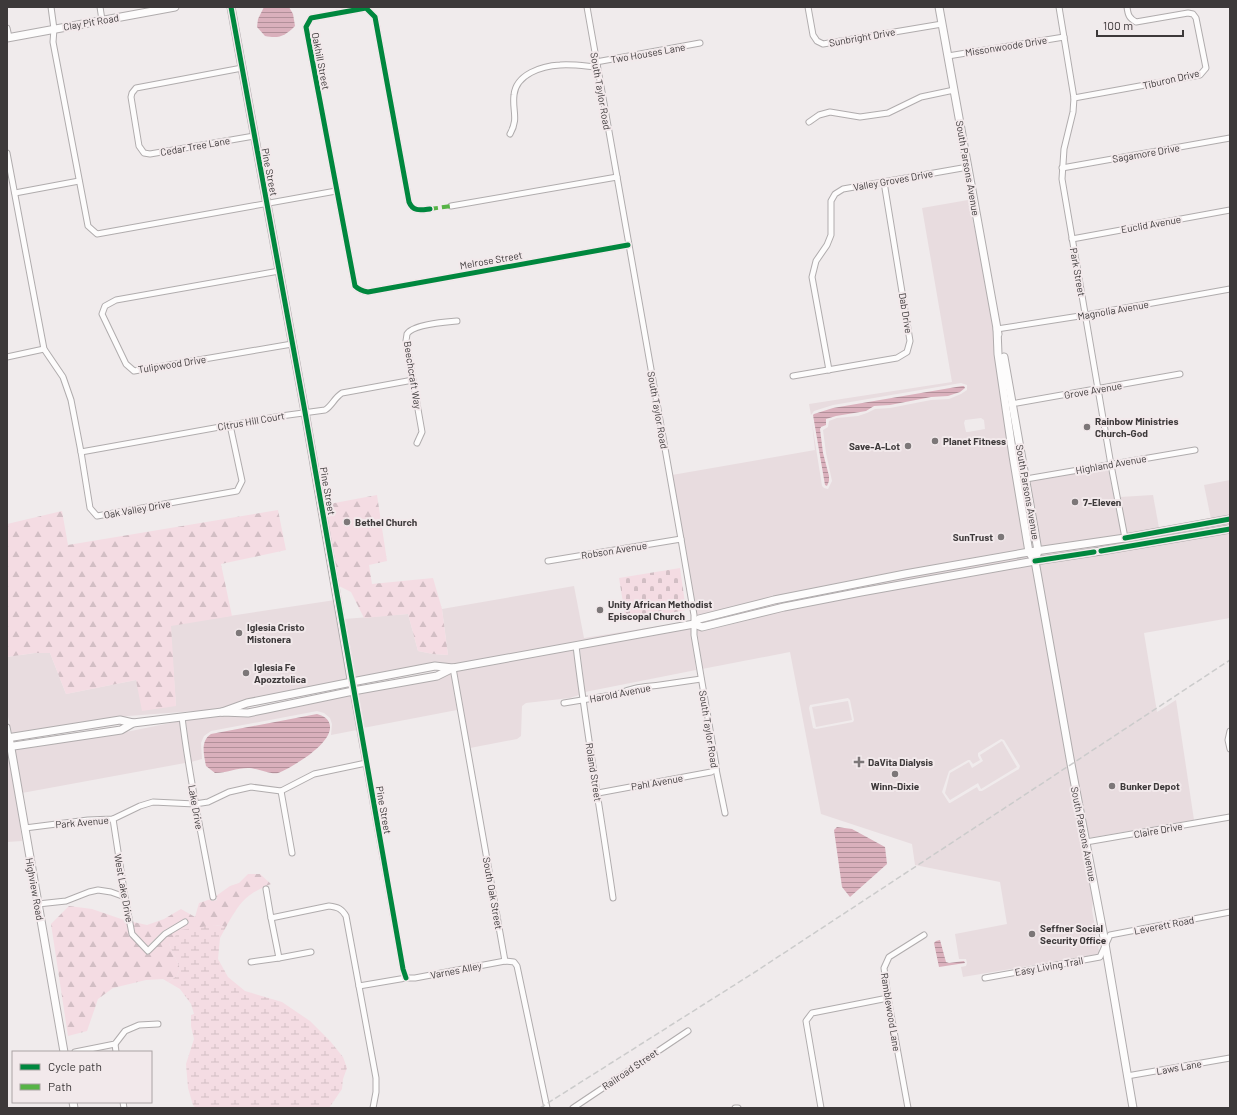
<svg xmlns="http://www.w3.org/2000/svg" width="1237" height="1115" font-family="Barlow,sans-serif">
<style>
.built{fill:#e8dcdf;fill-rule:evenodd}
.forest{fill:url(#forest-firs)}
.wetland{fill:url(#wetland-marsh)}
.cemetery{fill:url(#cemetery-stones)}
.water{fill:url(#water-rules)}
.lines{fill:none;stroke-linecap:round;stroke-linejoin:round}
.street-casing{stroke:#b0acad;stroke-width:7}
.secondary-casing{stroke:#b0acad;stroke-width:9}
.street{stroke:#fdfcfc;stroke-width:5}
.secondary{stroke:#fdfcfc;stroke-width:7}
.rail{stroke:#cbcbcb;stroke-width:1.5;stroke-dasharray:6 3;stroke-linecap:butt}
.quiet{stroke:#57b346;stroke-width:4;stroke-dasharray:8 4;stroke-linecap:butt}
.cycleway-casing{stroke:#f2e9eb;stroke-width:8}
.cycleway{stroke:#00873e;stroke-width:5}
.poi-dot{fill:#7c7778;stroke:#f2e9eb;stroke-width:1.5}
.labels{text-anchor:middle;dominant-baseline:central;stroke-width:4;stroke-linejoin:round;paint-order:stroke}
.street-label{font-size:10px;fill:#3d393a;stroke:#f2e9eb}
.poi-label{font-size:10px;font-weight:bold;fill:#3d393a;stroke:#f2e9eb;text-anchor:start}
</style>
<defs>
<pattern id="forest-firs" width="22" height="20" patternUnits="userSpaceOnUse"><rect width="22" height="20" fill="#f4dce3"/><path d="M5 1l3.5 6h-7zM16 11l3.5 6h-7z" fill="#d2bec4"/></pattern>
<pattern id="wetland-marsh" width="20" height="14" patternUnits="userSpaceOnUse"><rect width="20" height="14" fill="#f4dce3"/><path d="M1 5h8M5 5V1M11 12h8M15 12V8" fill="none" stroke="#d2bec4"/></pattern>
<pattern id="cemetery-stones" width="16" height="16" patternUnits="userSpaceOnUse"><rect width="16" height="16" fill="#f4dce3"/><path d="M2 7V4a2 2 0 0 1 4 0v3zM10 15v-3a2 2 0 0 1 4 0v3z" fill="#d2bec4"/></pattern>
<pattern id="water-rules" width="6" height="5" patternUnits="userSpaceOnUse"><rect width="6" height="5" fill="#dab0bc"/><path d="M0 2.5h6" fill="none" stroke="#b2909a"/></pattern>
</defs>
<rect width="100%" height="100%" fill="#f0ebec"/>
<g class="built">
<path d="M 968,200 L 981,257 L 994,330 L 996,355 L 1010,460 L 1026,549 L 844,582 L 697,616 L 672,475 L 815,450 L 812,423 L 822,486 L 824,488 L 828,489 L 832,481 L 826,453 L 823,430 L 828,427 L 829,421 L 837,418 L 858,416 L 867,413 L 875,409 L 890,408 L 931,400 L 949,399 L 961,394 L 967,390 L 967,385 L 961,383 L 833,405 L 814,411 L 811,415 L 809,404 L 952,382 L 922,208 ZM 981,418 L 984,420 L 985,429 L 968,432 L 966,432 L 964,423 L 965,420 Z"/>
<polygon points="1108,468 1122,535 1040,547 1030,481"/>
<polygon points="1230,480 1230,515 1211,519 1204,485"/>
<polygon points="1153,495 1159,528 1127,534 1120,497"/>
<polygon points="1230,522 1230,525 1128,543 1040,557 1040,554"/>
<polygon points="1230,532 1230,618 1144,633 1157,712 1176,700 1194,820 1088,838 1074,763 1039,564 1099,555"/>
<polygon points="1028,556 1030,558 844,591 784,604 702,624 699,623 775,603 905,577"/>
<path d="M 1033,565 L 1093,900 L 1092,910 L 1099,951 L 1099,954 L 963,977 L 961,967 L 966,966 L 967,963 L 966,959 L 959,959 L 955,934 L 1007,924 L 1000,882 L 915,865 L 912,844 L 821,814 L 790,652 L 702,669 L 697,629 L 703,631 L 745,621 L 785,610 L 843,598 ZM 848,698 L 850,700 L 854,720 L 853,722 L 816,729 L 813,728 L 809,708 L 810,705 ZM 1001,739 L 1004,740 L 1020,766 L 1019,769 L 982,791 L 979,791 L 977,787 L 950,803 L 949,803 L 942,792 L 949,771 L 968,760 L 970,760 L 973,764 L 980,760 L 978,756 L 978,753 Z"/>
<polygon points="574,586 584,638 691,621 455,664 434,663 354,678 344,619 408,614 418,651 433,654 448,655 442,609"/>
<polygon points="335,600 348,679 285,693 222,709 128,716 12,734 7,712 7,657 35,653 50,653 66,694 136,680 176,706 170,625"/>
<polygon points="691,628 696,670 585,692 580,648"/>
<polygon points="574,649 579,695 570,698 526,703 522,706 521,736 517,739 470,748 456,671"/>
<polygon points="451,673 457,710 363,728 357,694"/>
<polygon points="351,695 357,730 331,735 332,724 330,718 324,713 317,711 211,731 204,736 201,743 202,759 191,762 186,720 223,715 248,716"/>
<polygon points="848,701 852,720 816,727 812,707"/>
<polygon points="180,721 185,763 22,793 14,750 131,731"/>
<polygon points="1002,741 1017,767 981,789 978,783 950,800 945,793 950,773 969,762 972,768 983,761 980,755"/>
<polygon points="7,751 9,751 16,794 22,841 7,842"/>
</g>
<g class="forest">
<polygon points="377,495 387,561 369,565 372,584 433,578 442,609 448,655 433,654 418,651 408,614 364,618 351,592 339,586 336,576 324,505"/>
<polygon points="278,510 286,550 221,564 232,616 171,626 176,706 142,711 136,680 66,694 50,653 35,653 7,657 7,524 62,511 68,545"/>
<path d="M 248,874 L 260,874 L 271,884 C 244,895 240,903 226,927 L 215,925 L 169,944 L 180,968 L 177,976 L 168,982 L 163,979 L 146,980 L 113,988 L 98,999 L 87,1031 L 68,1036 L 51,924 L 69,906 L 92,909 L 127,921 L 130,936 L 148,955 L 166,936 L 189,923 L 186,918 L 163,931 L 148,946 L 135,932 L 133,922 L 147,925 L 164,919 L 181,909 L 195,917 L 199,903 L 211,899 L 211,901 L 217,900 L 216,896 L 230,886 L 239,883 Z"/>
</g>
<polygon class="wetland" points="215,925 226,927 220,938 218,959 228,977 245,991 282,1002 310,1021 330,1041 343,1057 347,1068 343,1079 342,1089 329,1108 196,1108 193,1105 188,1088 186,1064 194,1039 191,1026 191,1015 194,1014 191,1004 180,989 168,982 177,976 180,968 169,944 180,930"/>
<polygon class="cemetery" points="680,568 686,610 626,621 619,578"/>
<g class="water">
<path d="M 264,7 L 289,7 L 293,14 L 295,26 C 285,36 279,39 265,36 L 257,27 L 258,19 Z"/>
<polygon points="962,386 964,386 965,388 960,392 948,396 931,397 890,405 874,406 866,411 836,416 826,419 826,425 821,427 820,429 823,453 829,476 829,481 827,486 825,485 813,415 814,414 833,408"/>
<path d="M 317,714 C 323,716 329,718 330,726 C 332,744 293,767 278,773 C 271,775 257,768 248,768 C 237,768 226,773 215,773 L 206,766 C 204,755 200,741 211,734 Z"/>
<polygon points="837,827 852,829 885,847 887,864 850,897 842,887 834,830"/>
<polygon points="940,940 946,962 949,963 964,961 965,963 939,967 934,943 936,941"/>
</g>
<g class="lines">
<defs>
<g id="street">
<polyline points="51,7 54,29 53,42 88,226 97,234 336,191"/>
<polyline points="100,7 102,20"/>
<polyline points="587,7 681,539 694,615 694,635 716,765 716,769 725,813"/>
<polyline points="808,7 813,35 817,41 823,44 942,24"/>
<polyline points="1059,7 1074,98 1073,112 1064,149 1062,179 1098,389 1111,465 1125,538"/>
<polyline points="7,28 9,37"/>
<polyline points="948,56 1064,37"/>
<polyline points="596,62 700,43"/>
<polyline points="242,68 136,88 132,93 131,97 139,146 144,153 150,154 254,136"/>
<path d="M 1074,98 L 1200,75 L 1206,68 L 1196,18 L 1193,14 L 1188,13 L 1136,22 C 1129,18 1128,15 1127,7"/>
<polyline points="809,122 819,115 830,112 860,117 888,113 921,97 954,90"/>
<path d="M 510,134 C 519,118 512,111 514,95 C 516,74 542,66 560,65 C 572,64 585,66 597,67"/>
<polyline points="7,153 44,349 63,377 71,400 81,452 90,508 97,516 237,491 242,481 230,425"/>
<polyline points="1062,168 1230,138"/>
<polyline points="15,193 79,181"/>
<polyline points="451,206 617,177"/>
<path d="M 430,209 C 421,210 413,212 409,202 L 375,17 L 366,8 L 311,18 L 306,27 L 355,286 C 359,290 362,291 368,292 L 628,245"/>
<polyline points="1072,239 1230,210"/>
<polyline points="279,271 116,300 105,306 102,314 126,364 134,371 292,344"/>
<polyline points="997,329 1086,315 1230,289"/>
<polyline points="7,357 44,349"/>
<polyline points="829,370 812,277 816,261 827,245 831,235 831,201 835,194 843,189 968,167"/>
<polyline points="793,376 897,358 907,352 910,341 884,182"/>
<polyline points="1011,404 1180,374"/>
<path d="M 417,443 L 422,432 L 406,341 C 406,340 407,335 407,334 C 413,324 446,322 457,321"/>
<path d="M 81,452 L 281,416 L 325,410 C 332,406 334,398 342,393 L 413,380"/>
<polyline points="1026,479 1195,450"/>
<polyline points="548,561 681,539"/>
<path d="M 576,646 C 586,730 601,814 613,898"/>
<polyline points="453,668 505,961"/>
<polyline points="353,691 403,969 406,978"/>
<path d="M 564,703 L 618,694 C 632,687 645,687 660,685 C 674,683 687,681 701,679"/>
<path d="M 182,717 C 189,777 202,837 213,897"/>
<polyline points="7,727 9,737"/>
<polyline points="1230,731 1228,740 1230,749"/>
<polyline points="281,791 292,853"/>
<polyline points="598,793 711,772 716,769"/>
<polyline points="113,819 125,897 132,934 148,951 165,934 185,922"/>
<polyline points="25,828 88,820 113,819 140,806 153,802 195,804 208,802 229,792 251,787 281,791 314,774 366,763"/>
<polyline points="1086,842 1230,817"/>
<polyline points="266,889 271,918"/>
<polyline points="38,904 66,901 89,892 98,890 111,892 125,897"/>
<path d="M 311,952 L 279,958 L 271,918 L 329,906 C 338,907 342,909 346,916 L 376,1078 L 376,1092 L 373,1108"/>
<polyline points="251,962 279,958"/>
<polyline points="985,978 1100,957 1110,935 1230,912"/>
<polyline points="359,986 406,978 415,978 505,961 514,962 517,966 547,1108"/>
<polyline points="115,1044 116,1052"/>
<polyline points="75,1052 115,1044 125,1031 139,1025 158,1024"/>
<polyline points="1127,1076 1230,1058"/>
<polyline points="123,1102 124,1108"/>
<polyline points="573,1108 688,1031"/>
<polyline points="735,1108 738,1108"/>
<polyline points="821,1108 806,1021 812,1013 888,998"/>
<polyline points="908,1108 888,998 884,968 889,957 924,935"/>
</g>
<g id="secondary">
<polyline points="231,7 305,412 353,691"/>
<polyline points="939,7 998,334"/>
<polyline points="7,38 175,7"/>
<polyline points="997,329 998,354 1013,456 1029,552 1035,561 1071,764 1103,932 1133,1108"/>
<polyline points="1004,357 1035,533 1038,551 1035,561"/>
<polyline points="694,624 699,619 774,600 905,574 1029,552 1125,538 1230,519"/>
<polyline points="222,712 247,703 352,682 435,666 453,668 694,624 702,627 784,607 861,592 1035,561 1101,551 1230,529"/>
<polyline points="9,737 64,1052"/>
<polyline points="7,738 120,720 133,723"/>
<polyline points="7,747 121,730 133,723 222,712 248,713 267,709 353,691 437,676 453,668"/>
<polyline points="73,1102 74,1108"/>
</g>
</defs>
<use href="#street" class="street-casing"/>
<use href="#secondary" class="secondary-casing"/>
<use href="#street" class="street"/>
<use href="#secondary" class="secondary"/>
<polyline class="rail" points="540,1108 755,972 1230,660"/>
<polyline class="quiet" points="430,209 451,206"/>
<defs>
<g id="cycleway">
<polyline points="231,7 305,412 403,969 406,978"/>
<path d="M 430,209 C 421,210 413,212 409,202 L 375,17 L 366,8 L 311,18 L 306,27 L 355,286 C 359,290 362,291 368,292 L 628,245"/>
<polyline points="1125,538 1230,519"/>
<polyline points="1101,551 1230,529"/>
<polyline points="1035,561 1094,552"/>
</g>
</defs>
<use href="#cycleway" class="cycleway-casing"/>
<use href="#cycleway" class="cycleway"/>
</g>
<g class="poi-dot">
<circle cx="1087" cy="427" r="4"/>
<circle cx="935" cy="441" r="4"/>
<circle cx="908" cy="446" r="4"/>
<circle cx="1075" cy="502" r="4"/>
<circle cx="347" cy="522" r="4"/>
<circle cx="1001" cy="537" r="4"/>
<circle cx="600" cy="610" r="4"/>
<circle cx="239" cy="633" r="4"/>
<circle cx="246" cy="673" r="4"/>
<path d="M857 756h4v4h4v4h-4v4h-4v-4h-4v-4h4z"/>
<circle cx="895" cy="774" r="4"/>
<circle cx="1112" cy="786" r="4"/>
<circle cx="1032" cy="934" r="4"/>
</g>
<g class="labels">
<g class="street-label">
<text transform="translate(91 22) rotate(-10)">Clay Pit Road</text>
<text transform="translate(862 37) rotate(-10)">Sunbright Drive</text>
<text transform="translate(1006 46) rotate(-9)">Missonwoode Drive</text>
<text transform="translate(648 53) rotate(-10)">Two Houses Lane</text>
<text transform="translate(321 61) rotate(79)">Oakhill Street</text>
<text transform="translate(1171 79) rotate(-13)">Tiburon Drive</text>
<text transform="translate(601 91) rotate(80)">South Taylor Road</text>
<text transform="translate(195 146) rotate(-10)">Cedar Tree Lane</text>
<text transform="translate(1146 153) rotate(-10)">Sagamore Drive</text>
<text transform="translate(968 168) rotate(80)">South Parsons Avenue</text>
<text transform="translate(270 172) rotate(79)">Pine Street</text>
<text transform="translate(893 180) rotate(-10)">Valley Groves Drive</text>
<text transform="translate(1151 224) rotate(-10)">Euclid Avenue</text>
<text transform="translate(491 260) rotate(-10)">Melrose Street</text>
<text transform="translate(1078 272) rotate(80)">Park Street</text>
<text transform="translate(1113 310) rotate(-10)">Magnolia Avenue</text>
<text transform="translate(906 313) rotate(81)">Dab Drive</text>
<text transform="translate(172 364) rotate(-9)">Tulipwood Drive</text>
<text transform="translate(413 375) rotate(81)">Beechcraft Way</text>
<text transform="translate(1093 390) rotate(-10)">Grove Avenue</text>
<text transform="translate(658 410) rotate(80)">South Taylor Road</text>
<text transform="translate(251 421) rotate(-10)">Citrus Hill Court</text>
<text transform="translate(1111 464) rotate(-10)">Highland Avenue</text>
<text transform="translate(328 491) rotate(80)">Pine Street</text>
<text transform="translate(1028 492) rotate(80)">South Parsons Avenue</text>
<text transform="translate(137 509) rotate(-10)">Oak Valley Drive</text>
<text transform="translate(614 550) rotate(-9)">Robson Avenue</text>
<text transform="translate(620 693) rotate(-11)">Harold Avenue</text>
<text transform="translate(709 729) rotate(81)">South Taylor Road</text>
<text transform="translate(594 772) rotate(81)">Roland Street</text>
<text transform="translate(657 782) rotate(-10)">Pahl Avenue</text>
<text transform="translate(196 807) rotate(80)">Lake Drive</text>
<text transform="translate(384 810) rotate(80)">Pine Street</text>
<text transform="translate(82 822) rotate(-5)">Park Avenue</text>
<text transform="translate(1158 830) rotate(-10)">Claire Drive</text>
<text transform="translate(1084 834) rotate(79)">South Parsons Avenue</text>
<text transform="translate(124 888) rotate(80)">West Lake Drive</text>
<text transform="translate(35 889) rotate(80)">Highview Road</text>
<text transform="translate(493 893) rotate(80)">South Oak Street</text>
<text transform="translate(1164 925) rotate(-11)">Leverett Road</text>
<text transform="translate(1049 966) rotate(-10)">Easy Living Trail</text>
<text transform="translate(456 970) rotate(-11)">Varnes Alley</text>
<text transform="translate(891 1012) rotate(81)">Ramblewood Lane</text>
<text transform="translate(1179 1067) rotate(-10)">Laws Lane</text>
<text transform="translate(630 1069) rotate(-34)">Railroad Street</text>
</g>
<g class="poi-label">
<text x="1095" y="421">Rainbow Ministries<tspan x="1095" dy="12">Church-God</tspan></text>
<text x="943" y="441">Planet Fitness</text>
<text x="900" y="446" text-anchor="end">Save-A-Lot</text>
<text x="1083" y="502">7-Eleven</text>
<text x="355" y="522">Bethel Church</text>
<text x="993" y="537" text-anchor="end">SunTrust</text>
<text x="608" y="604">Unity African Methodist<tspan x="608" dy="12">Episcopal Church</tspan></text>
<text x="247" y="627">Iglesia Cristo<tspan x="247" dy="12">Mistonera</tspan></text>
<text x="254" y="667">Iglesia Fe<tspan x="254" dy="12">Apozztolica</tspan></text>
<text x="868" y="762">DaVita Dialysis</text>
<text x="895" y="786" text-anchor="middle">Winn-Dixie</text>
<text x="1120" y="786">Bunker Depot</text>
<text x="1040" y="928">Seffner Social<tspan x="1040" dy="12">Security Office</tspan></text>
</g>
</g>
<rect width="1237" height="1115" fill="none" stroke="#3d393a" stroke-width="16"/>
<rect x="12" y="1051" width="140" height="52" fill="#f2e9eb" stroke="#aaa3a4"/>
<rect x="20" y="1064" width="20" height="6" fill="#00873e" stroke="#aaa3a4"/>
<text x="48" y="1071" font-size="12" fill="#3d393a">Cycle path</text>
<rect x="20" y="1084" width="20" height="6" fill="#57b346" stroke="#aaa3a4"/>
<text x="48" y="1091" font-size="12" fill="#3d393a">Path</text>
<path d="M1097 30v6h86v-6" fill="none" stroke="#3d393a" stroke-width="2"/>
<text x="1103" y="30" font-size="12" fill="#3d393a" stroke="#f2e9eb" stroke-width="3" paint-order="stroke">100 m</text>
</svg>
